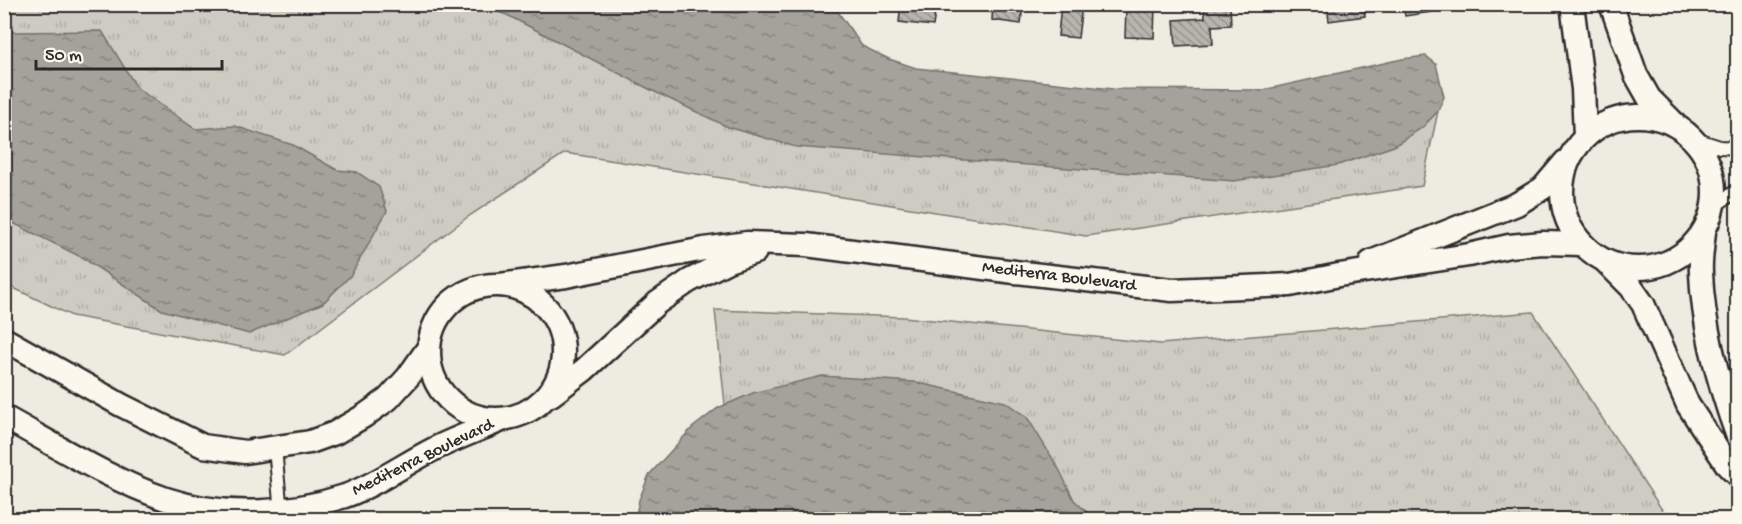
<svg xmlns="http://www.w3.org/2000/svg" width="1742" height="524" font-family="'Gochi Hand',sans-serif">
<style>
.grass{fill:url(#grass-tufts);stroke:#7c7b76;stroke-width:1.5}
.water{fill:url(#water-ripples);stroke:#74726e;stroke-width:1.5}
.building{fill:url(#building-back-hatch);stroke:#2b2b2b;stroke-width:1.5}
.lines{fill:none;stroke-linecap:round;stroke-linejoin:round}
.service-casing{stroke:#2b2b2b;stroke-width:16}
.minor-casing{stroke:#2b2b2b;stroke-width:27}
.service{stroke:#fbf7ec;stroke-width:12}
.minor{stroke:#fbf7ec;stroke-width:22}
.labels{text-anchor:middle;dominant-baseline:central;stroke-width:4.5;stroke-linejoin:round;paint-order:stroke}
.street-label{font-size:18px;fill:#2b2b2b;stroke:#fbf7ec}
</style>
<defs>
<pattern id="grass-tufts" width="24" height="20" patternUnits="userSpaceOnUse" patternTransform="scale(1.5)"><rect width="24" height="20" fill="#cecbc2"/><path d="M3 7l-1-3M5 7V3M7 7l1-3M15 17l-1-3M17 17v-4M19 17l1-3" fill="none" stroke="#b1aea7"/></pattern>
<pattern id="water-ripples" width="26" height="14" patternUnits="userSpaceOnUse" patternTransform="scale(1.5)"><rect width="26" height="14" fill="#a4a29a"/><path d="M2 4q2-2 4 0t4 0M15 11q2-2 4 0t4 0" fill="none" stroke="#86847e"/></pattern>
<pattern id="building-back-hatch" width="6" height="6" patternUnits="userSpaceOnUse" patternTransform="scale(1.5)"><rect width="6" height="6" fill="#b8b5ae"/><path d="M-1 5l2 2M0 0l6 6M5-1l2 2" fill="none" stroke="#96938e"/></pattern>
</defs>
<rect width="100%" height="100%" fill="#eeebe0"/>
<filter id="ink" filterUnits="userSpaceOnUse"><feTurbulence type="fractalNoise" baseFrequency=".0167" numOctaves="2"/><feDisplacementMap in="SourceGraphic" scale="12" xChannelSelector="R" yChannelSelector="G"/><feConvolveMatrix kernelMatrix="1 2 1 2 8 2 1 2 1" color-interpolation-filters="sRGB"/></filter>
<g filter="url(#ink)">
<g class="grass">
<polygon points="5,5 679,5 1085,129 1438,111 1422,186 1086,236 565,153 469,216 285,355 72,316 5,284"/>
<polygon points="715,310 904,317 1161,344 1533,312 1668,519 1031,519 732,470"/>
</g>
<g class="water">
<polygon points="695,4 717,11 738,13 766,5 823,5 836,9 862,46 889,59 916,68 1113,89 1263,90 1402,59 1426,56 1436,64 1444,97 1438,111 1423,127 1394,146 1338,165 1234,181 796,147 728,127 651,90 507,15 477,5"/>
<polygon points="4,29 13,32 102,31 137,88 195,129 235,126 293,145 337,170 357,172 379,187 387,211 351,275 323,303 249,334 162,310 83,258 5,219"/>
<polygon points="822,376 914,382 1005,402 1027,417 1059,469 1074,500 1094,519 637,519 636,515 639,500 649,475 692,428 718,408 753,393"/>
</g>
<g class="building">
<polygon points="901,4 961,4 961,8 936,6 933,26 899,22"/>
<polygon points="993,4 1023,4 1021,24 992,20"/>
<polygon points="1061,4 1082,4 1078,38 1058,36"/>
<polygon points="1102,4 1155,4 1154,38 1125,37 1126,8 1102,7"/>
<polygon points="1204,4 1230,4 1231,25 1212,26 1213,44 1176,46 1174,20 1205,18"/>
<polygon points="1242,4 1273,4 1243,10"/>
<polygon points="1312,4 1364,4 1365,16 1329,21 1327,6 1312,9"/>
<polygon points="1403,4 1430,4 1431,12 1405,16"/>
</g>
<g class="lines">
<defs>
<g id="service">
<polyline points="1695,139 1720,147 1738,148"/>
<polyline points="1714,206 1738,190"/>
<polyline points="275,448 281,513"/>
</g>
<g id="minor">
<polyline points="1572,4 1583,89 1585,136"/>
<polyline points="1611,4 1636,75 1649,98 1673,122"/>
<circle cx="1638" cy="192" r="76"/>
<path d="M 1704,231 C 1703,245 1700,259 1701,273 C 1703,329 1719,385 1738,437"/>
<polyline points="1605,261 1631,287 1643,304 1688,405 1728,466 1738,476"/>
<polyline points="1371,262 1517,204 1543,188 1565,162"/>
<polyline points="500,285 566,276 704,249 747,243 806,245 1007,271 1172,290 1290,285 1339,275 1469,255 1509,246 1543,243 1582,244"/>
<circle cx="496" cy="352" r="67"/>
<polyline points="4,339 121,405 203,446 245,452 310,442 335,433 364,416 388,399 408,377 429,347"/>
<polyline points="551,395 584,370 657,303 689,281 728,261 755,252"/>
<path d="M 4,417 C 57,446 110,480 166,499 C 222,518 290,514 345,496 C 376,485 404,464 434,449 C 456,438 481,429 504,419"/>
</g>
</defs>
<use href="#service" class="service-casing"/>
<use href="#minor" class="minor-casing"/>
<use href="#service" class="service"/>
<use href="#minor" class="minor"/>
</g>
</g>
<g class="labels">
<g class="street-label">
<text transform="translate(1059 277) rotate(7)">Mediterra Boulevard</text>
<text transform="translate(423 458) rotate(-26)">Mediterra Boulevard</text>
</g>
</g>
<rect width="1742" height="524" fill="none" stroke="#fbf7ec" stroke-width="24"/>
<rect x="12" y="12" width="1718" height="500" fill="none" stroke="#2b2b2b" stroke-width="2" filter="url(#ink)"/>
<path d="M36 60v9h186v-9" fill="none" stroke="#2b2b2b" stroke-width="3"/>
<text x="45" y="60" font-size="18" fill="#2b2b2b" stroke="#fbf7ec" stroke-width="4.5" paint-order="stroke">50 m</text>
</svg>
